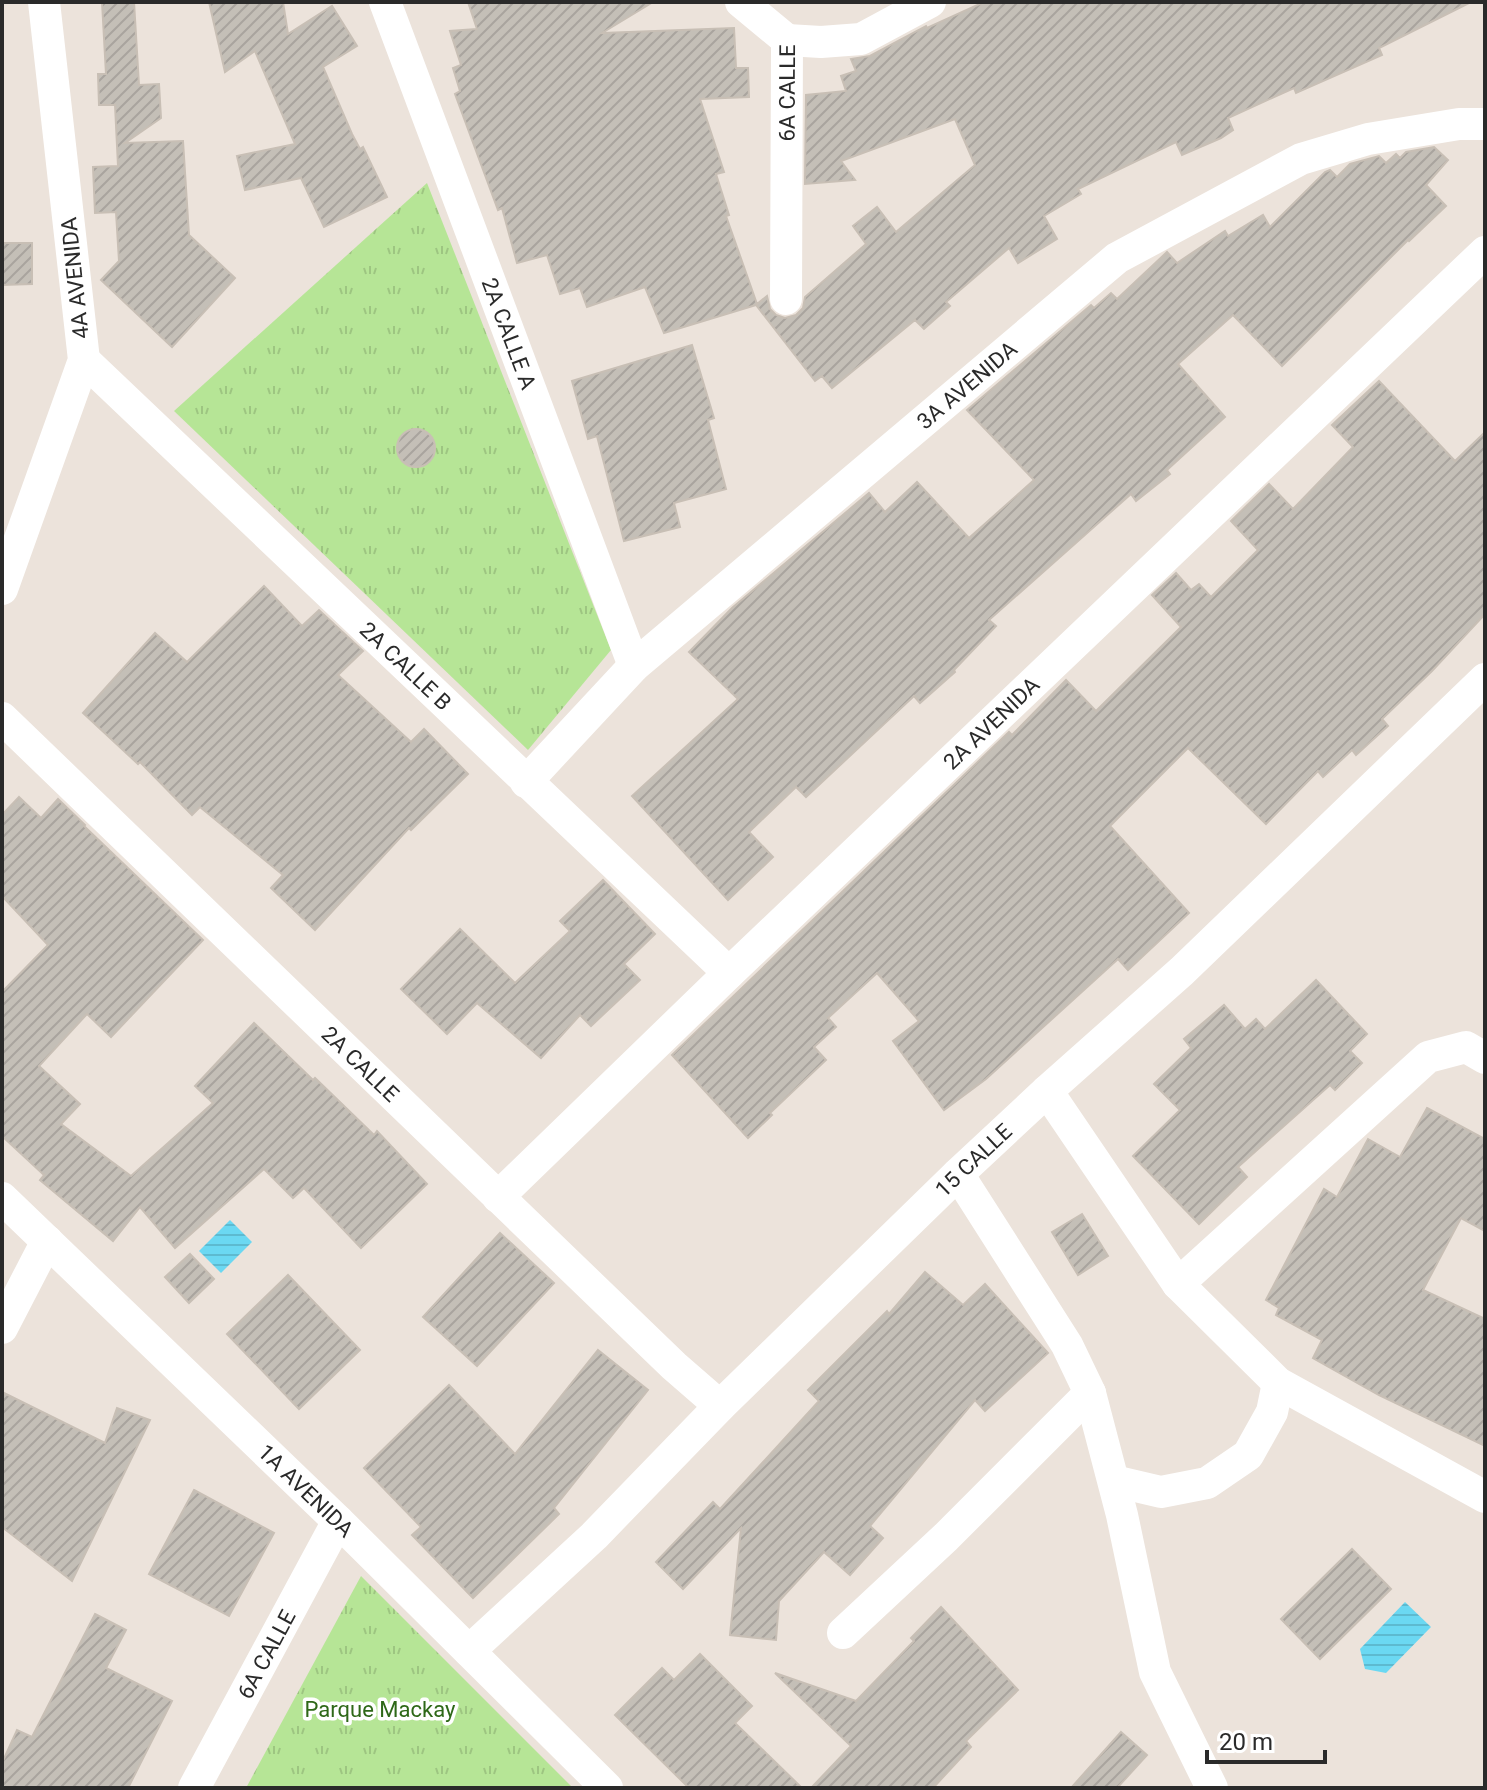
<svg xmlns="http://www.w3.org/2000/svg" width="1487" height="1790" font-family="Roboto,sans-serif">
<style>
.park{fill:url(#park-tufts)}
.water{fill:url(#water-rules)}
.building{fill:url(#building-hatch);stroke:#c8bfb5;stroke-width:2}
.lines{fill:none;stroke-linecap:round;stroke-linejoin:round}
.minor{stroke:#fff;stroke-width:32}
.labels{text-anchor:middle;dominant-baseline:central;stroke-width:7;stroke-linejoin:round;paint-order:stroke}
.street-label{font-size:22px;fill:#2a2a2a;stroke:#fff}
.park-label{font-size:22px;fill:#2e6818;stroke:#fff}
</style>
<defs>
<pattern id="park-tufts" width="24" height="20" patternUnits="userSpaceOnUse" patternTransform="scale(2)"><rect width="24" height="20" fill="#b6e596"/><path d="M3 7l-1-3M5 7V3M7 7l1-3M15 17l-1-3M17 17v-4M19 17l1-3" fill="none" stroke="#9dc581"/></pattern>
<pattern id="water-rules" width="6" height="5" patternUnits="userSpaceOnUse" patternTransform="scale(2)"><rect width="6" height="5" fill="#6bd8f2"/><path d="M0 2.5h6" fill="none" stroke="#5dbad0"/></pattern>
<pattern id="building-hatch" width="6" height="6" patternUnits="userSpaceOnUse" patternTransform="scale(2)"><rect width="6" height="6" fill="#c4bfb7"/><path d="M-1 1l2-2M0 6l6-6M5 7l2-2" fill="none" stroke="#a9a49e"/></pattern>
</defs>
<rect width="100%" height="100%" fill="#ece3db"/>
<g class="park">
<polygon points="427,183 611,650 528,750 174,411"/>
<polygon points="361,1576 573,1788 246,1788"/>
</g>
<g class="water">
<polygon points="230,1220 252,1242 221,1273 199,1251"/>
<polygon points="1405,1602 1431,1627 1386,1673 1365,1669 1360,1649"/>
</g>
<g class="building">
<polygon points="102,2 134,2 139,85 159,84 161,118 125,143 183,141 189,235 235,278 172,347 101,280 119,261 116,212 95,213 93,167 118,166 115,105 99,105 98,74 106,74"/>
<polygon points="209,2 283,2 288,34 332,6 357,46 323,67 352,134 360,149 363,147 387,197 324,227 301,178 245,190 237,156 295,144 255,51 225,72"/>
<polygon points="468,2 653,2 602,33 734,28 736,68 748,68 749,97 700,99 724,172 716,174 729,215 726,216 757,304 767,296 770,309 776,315 785,318 796,315 803,308 805,297 866,244 853,226 877,207 896,232 975,165 955,119 841,161 855,180 805,184 806,95 846,91 841,76 856,71 851,59 870,56 926,26 927,28 984,2 1471,2 1379,48 1382,55 1296,93 1294,88 1228,118 1233,130 1221,138 1182,155 1176,142 1078,189 1081,194 1044,216 1057,239 1018,263 1009,248 946,302 950,306 924,329 915,320 832,388 822,376 815,381 756,305 664,333 645,287 587,307 580,288 560,294 547,255 517,263 502,208 498,210 455,94 460,91 453,68 461,65 450,31 477,29"/>
<polygon points="1434,147 1448,160 1426,185 1446,206 1409,241 1408,240 1282,366 1233,315 1178,364 1225,417 1167,470 1170,474 1136,501 1131,494 989,620 996,626 954,670 955,672 920,703 914,696 806,797 796,787 749,832 773,857 728,900 632,796 738,699 689,652 732,608 869,493 885,512 917,482 969,538 1034,480 967,410 1091,305 1094,308 1111,293 1117,299 1167,252 1177,263 1225,231 1228,236 1263,215 1270,227 1325,172 1330,170 1337,177 1350,164 1379,156 1386,163 1396,154 1400,158 1406,152"/>
<polygon points="2,243 32,243 32,284 2,285"/>
<polygon points="692,345 714,418 708,420 726,489 674,503 680,527 624,541 597,436 588,439 572,381"/>
<polygon points="1379,381 1455,461 1485,432 1485,614 1432,671 1382,719 1388,726 1356,755 1352,750 1323,777 1318,771 1266,824 1188,748 1110,826 1189,913 1128,970 1118,959 986,1079 944,1110 893,1041 919,1021 877,973 828,1018 836,1027 814,1047 826,1060 770,1113 772,1115 748,1138 672,1055 1009,732 1012,735 1066,680 1096,711 1181,627 1152,595 1176,573 1191,590 1199,584 1211,597 1258,550 1231,521 1269,484 1293,509 1353,447 1332,425"/>
<circle cx="416" cy="448" r="19"/>
<polygon points="264,586 302,626 319,610 363,651 338,675 411,742 424,729 468,774 411,830 409,828 315,930 271,888 283,875 200,807 192,815 140,762 138,764 83,713 155,633 187,662"/>
<polygon points="19,797 41,818 58,799 85,825 84,826 203,940 111,1037 87,1014 39,1066 80,1104 61,1124 131,1176 213,1103 195,1086 254,1023 313,1080 315,1078 374,1135 377,1131 427,1184 361,1248 304,1188 293,1198 264,1169 175,1248 140,1207 113,1241 40,1180 44,1175 2,1136 2,992 48,945 2,896 2,815"/>
<polygon points="603,880 655,934 624,964 640,980 591,1026 580,1015 541,1058 477,1003 447,1034 401,989 460,929 515,983 570,931 560,921"/>
<polygon points="1316,980 1367,1034 1350,1051 1362,1063 1335,1090 1330,1085 1238,1167 1247,1177 1199,1224 1133,1156 1180,1110 1154,1084 1191,1048 1184,1039 1224,1005 1245,1029 1256,1019 1265,1029"/>
<polygon points="1427,1108 1485,1139 1485,1231 1461,1218 1423,1290 1485,1319 1485,1446 1379,1395 1313,1358 1322,1340 1276,1315 1279,1308 1266,1300 1324,1189 1337,1197 1368,1139 1400,1157"/>
<polygon points="1082,1214 1108,1256 1078,1275 1052,1232"/>
<polygon points="500,1233 554,1283 477,1366 423,1317"/>
<polygon points="190,1254 214,1279 189,1303 165,1277"/>
<polygon points="925,1272 963,1305 985,1284 1048,1353 985,1411 975,1400 870,1526 883,1538 850,1575 824,1552 779,1601 776,1640 730,1635 741,1528 683,1589 656,1562 713,1502 720,1509 819,1401 808,1390 887,1311 889,1314"/>
<polygon points="288,1275 360,1350 299,1409 227,1334"/>
<polygon points="598,1350 648,1390 554,1508 559,1514 473,1598 412,1535 421,1527 364,1468 449,1385 515,1454"/>
<polygon points="2,1392 105,1443 117,1408 150,1420 72,1581 2,1527"/>
<polygon points="194,1490 274,1533 229,1616 149,1574"/>
<polygon points="1352,1549 1391,1589 1320,1659 1281,1619"/>
<polygon points="941,1607 1018,1690 966,1741 971,1747 933,1788 811,1788 851,1746 775,1673 856,1701 914,1641 911,1638"/>
<polygon points="95,1614 126,1630 106,1668 172,1701 128,1788 2,1788 2,1763 17,1730 32,1737"/>
<polygon points="700,1654 752,1706 735,1723 802,1788 689,1788 615,1715 662,1668 674,1680"/>
<polygon points="1121,1732 1147,1755 1117,1788 1071,1788"/>
</g>
<g class="lines">
<g class="minor">
<path id="s1" d="M 385,2 L 634,666"/>
<polyline points="741,2 787,40"/>
<polyline points="787,40 821,42 861,39 930,2"/>
<path id="s2" d="M 786,299 L 787,40"/>
<path id="s3" d="M 84,360 L 729,973"/>
<polyline points="2,589 84,360 44,2"/>
<path id="s4" d="M 2,718 L 674,1366 L 720,1406"/>
<path id="s5" d="M 526,782 L 634,666 L 1117,258 L 1301,159 L 1368,139 L 1459,124 L 1485,124"/>
<polyline points="1047,1091 1178,1284 1278,1383 1485,1497"/>
<polyline points="958,1174 1067,1345 1090,1393 1122,1515 1155,1672 1212,1788"/>
<path id="s6" d="M 498,1197 L 729,973 L 1485,252"/>
<path id="s7" d="M 2,1198 L 338,1521 L 607,1788"/>
<polyline points="1178,1284 1428,1057 1466,1047 1485,1058"/>
<polyline points="2,1328 47,1241"/>
<polyline points="1114,1481 1161,1492 1207,1483 1248,1455 1272,1412 1278,1383"/>
<polyline points="843,1633 946,1537 1090,1393"/>
<path id="s8" d="M 469,1651 L 594,1536 L 720,1406 L 958,1174 L 1047,1091 L 1182,971 L 1485,679"/>
<path id="s9" d="M 194,1788 L 338,1521"/>
</g>
</g>
<g class="labels">
<g class="street-label">
<text stroke="none"><textPath href="#s2" startOffset="206">6A CALLE</textPath></text>
<text transform="translate(75 278) rotate(-96)">4A AVENIDA</text>
<text stroke="none"><textPath href="#s1" startOffset="354">2A CALLE A</textPath></text>
<text stroke="none"><textPath href="#s5" startOffset="594">3A AVENIDA</textPath></text>
<text stroke="none"><textPath href="#s3" startOffset="444">2A CALLE B</textPath></text>
<text stroke="none"><textPath href="#s6" startOffset="684">2A AVENIDA</textPath></text>
<text stroke="none"><textPath href="#s4" startOffset="498">2A CALLE</textPath></text>
<text stroke="none"><textPath href="#s8" startOffset="704">15 CALLE</textPath></text>
<text stroke="none"><textPath href="#s7" startOffset="422">1A AVENIDA</textPath></text>
<text stroke="none"><textPath href="#s9" startOffset="152">6A CALLE</textPath></text>
</g>
<g class="park-label">
<text x="380" y="1709">Parque Mackay</text>
</g>
</g>
<rect width="1487" height="1790" fill="none" stroke="#2a2a2a" stroke-width="8"/>
<path d="M1207 1750v12h118v-12" fill="none" stroke="#2a2a2a" stroke-width="4"/>
<text x="1219" y="1750" font-size="24" fill="#2a2a2a" stroke="#ffffff" stroke-width="6" paint-order="stroke">20 m</text>
</svg>
